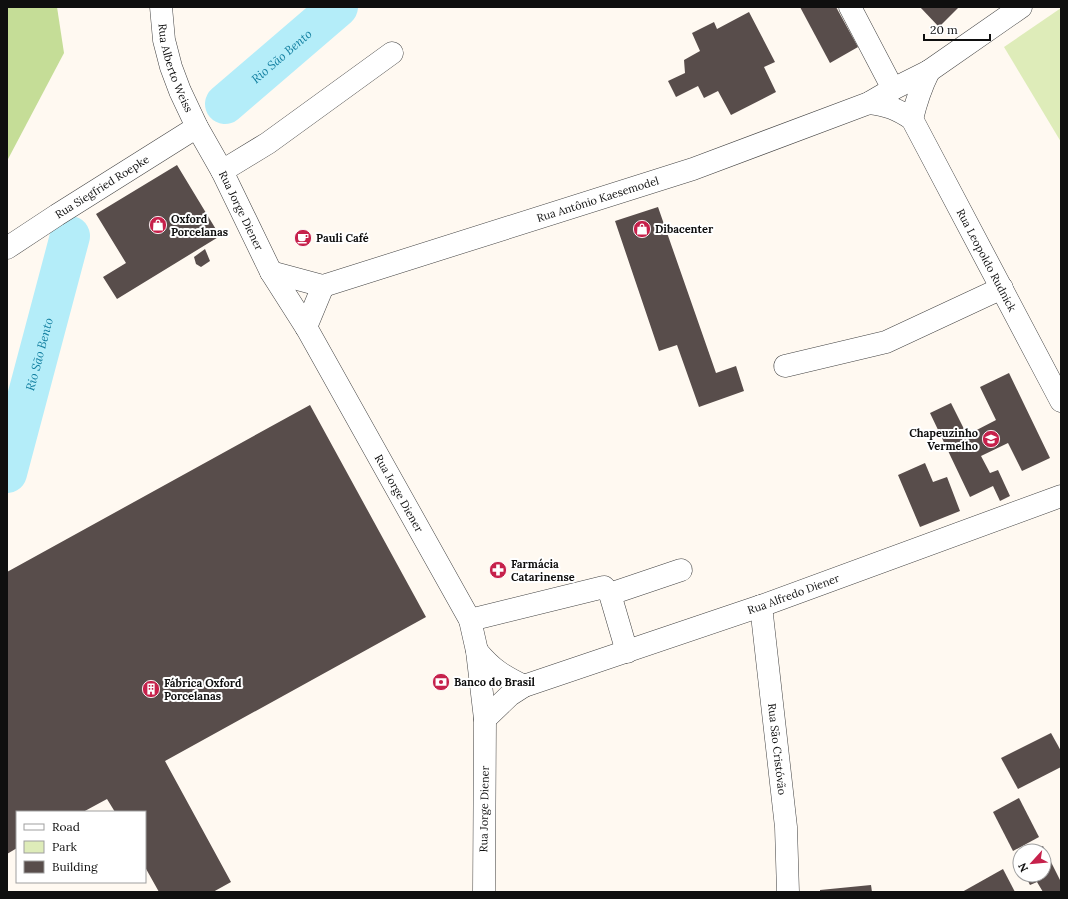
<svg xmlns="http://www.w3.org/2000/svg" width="1068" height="899" font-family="Lora,serif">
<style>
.green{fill:#deecb9}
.forest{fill:#c5dd97}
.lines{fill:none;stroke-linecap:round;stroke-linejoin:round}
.river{stroke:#b4edf9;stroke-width:40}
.building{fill:#584d4b}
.minor-casing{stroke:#424242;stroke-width:23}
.minor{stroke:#fff;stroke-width:22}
.labels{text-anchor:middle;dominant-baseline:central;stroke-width:4;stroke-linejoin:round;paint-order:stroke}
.street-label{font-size:11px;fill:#0f0f0f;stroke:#fff}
.poi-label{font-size:11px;font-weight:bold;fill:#0f0f0f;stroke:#fff;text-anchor:start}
.water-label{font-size:12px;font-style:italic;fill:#127fa0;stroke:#fff}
</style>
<rect width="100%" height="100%" fill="#fff9f1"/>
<polygon class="green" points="1061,8 1061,142 1004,47"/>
<polygon class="forest" points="7,7 57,7 64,53 7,161"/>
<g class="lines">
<g class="river">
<path id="s1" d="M 225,104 L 338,7"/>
<path id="s2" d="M 7,473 L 70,236"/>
</g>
</g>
<g class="building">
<polygon points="800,7 836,7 858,47 830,63"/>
<polygon points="920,7 959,7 939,27"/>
<polygon points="749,12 775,62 764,67 776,92 731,115 718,91 704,98 698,86 676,97 668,81 685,73 684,60 700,51 692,33 714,22 717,29"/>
<polygon points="177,165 220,236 117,299 103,277 126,263 96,214"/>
<polygon points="658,207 716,373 736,366 744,391 699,407 677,345 659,351 615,221"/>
<polygon points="205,249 210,261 201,267 196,264 194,257"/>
<polygon points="1009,373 1050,458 1022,471 1008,443 981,456 990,473 998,470 1010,496 1000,501 993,486 970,497 930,413 951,403 967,435 996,420 980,387"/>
<polygon points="310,405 426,617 165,761 231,882 213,892 159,892 145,867 145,812 115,812 107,799 83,812 17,812 17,848 7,854 7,572"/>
<polygon points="925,463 933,482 947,477 960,511 920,527 898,475"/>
<polygon points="1051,733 1061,751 1061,767 1018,789 1001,758"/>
<polygon points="1019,798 1039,837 1013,851 993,812"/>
<polygon points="1043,846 1061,882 1061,892 1043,892 1037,882 1030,885 1025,875 1044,875 1044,851 1033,851"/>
<polygon points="1003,869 1015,892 962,892"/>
<polygon points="871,885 872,892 820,892 820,890"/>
</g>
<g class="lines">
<defs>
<g id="minor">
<path id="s3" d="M 161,7 L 164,40 L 171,67 L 180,91 L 197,127 L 222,171 L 271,272 L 306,327 L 470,620 L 477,651 L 485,719 L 484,892"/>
<polyline points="850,7 893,89"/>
<path id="s4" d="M 869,103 C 887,105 897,109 912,119 L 1061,401"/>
<path d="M 912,119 C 916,102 921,87 929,71"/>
<polyline points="222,171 268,143 392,53"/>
<path id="s5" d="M 7,248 L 57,215 L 197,127"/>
<path id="s6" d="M 271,272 L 323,286 L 693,169 L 869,103 L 893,89 L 929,71 L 1021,7"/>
<polyline points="306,327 323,286"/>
<polyline points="785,366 886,342 1002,288"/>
<polyline points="610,594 681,570"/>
<path id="s7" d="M 761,606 L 786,827 L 788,892"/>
<polyline points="470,620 604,587 610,594 627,652"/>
<path d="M 477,651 C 492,669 503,676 524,686"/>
<path id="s8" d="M 485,719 L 510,695 L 524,686 L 761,606 L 1061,496"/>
</g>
</defs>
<use href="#minor" class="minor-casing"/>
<use href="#minor" class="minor"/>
</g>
<defs>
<symbol id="shop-disc" viewBox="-11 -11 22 22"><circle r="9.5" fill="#c6214b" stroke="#fff"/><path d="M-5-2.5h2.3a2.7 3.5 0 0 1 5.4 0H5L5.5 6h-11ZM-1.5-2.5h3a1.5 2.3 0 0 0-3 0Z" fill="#fff"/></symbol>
<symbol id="cafe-disc" viewBox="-11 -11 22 22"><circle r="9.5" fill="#c6214b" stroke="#fff"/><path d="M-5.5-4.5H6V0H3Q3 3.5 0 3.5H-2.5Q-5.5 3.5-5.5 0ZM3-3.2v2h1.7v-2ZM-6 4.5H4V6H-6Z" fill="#fff"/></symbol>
<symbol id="school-disc" viewBox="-11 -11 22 22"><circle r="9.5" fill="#c6214b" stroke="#fff"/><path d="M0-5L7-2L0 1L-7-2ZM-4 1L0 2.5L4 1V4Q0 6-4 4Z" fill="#fff"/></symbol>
<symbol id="pharmacy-disc" viewBox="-11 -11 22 22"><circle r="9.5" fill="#c6214b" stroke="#fff"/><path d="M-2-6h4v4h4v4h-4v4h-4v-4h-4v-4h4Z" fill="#fff"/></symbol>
<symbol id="bank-disc" viewBox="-11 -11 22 22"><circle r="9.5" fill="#c6214b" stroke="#fff"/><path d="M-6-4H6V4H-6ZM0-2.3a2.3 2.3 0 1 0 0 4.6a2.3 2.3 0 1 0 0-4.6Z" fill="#fff"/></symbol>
<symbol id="building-disc" viewBox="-11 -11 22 22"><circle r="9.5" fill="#c6214b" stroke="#fff"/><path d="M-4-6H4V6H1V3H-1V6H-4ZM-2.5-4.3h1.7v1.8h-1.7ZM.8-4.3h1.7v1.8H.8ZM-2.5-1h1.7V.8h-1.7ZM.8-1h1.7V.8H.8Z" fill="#fff"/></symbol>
</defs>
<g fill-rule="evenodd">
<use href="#shop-disc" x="148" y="215" width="20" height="20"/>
<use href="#shop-disc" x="632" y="219" width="20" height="20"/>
<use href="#cafe-disc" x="293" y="228" width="20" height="20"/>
<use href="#school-disc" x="981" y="429" width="20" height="20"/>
<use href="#pharmacy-disc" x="488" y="560" width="20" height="20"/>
<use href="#bank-disc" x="431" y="672" width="20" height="20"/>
<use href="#building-disc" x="141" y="679" width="20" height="20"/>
</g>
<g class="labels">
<g class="street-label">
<text stroke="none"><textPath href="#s3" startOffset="63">Rua Alberto Weiss</textPath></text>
<text stroke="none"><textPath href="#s5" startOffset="113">Rua Siegfried Roepke</textPath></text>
<text stroke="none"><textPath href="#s6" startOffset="342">Rua Antônio Kaesemodel</textPath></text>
<text stroke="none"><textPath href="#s3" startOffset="221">Rua Jorge Diener</textPath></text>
<text stroke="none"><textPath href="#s4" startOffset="206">Rua Leopoldo Rudnick</textPath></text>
<text stroke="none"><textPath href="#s3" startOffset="545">Rua Jorge Diener</textPath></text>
<text stroke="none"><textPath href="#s8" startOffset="336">Rua Alfredo Diener</textPath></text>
<text stroke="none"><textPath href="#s7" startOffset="144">Rua São Cristóvão</textPath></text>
<text transform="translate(484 809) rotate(-89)">Rua Jorge Diener</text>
</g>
<g class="poi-label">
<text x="171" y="219">Oxford<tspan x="171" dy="13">Porcelanas</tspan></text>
<text x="655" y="229">Dibacenter</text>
<text x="316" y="238">Pauli Café</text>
<text x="978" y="433" text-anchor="end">Chapeuzinho<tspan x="978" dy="13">Vermelho</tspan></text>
<text x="511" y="564">Farmácia<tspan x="511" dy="13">Catarinense</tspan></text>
<text x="454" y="682">Banco do Brasil</text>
<text x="164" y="683">Fábrica Oxford<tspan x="164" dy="13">Porcelanas</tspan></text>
</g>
<g class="water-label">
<text stroke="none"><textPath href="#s1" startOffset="74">Rio São Bento</textPath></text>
<text stroke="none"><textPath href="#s2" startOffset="123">Rio São Bento</textPath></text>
</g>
</g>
<rect width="1068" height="899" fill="none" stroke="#0f0f0f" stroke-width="16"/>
<rect x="16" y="811" width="130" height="72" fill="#ffffff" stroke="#9f9f9f"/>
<rect x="24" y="824" width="20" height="6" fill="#ffffff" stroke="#9f9f9f"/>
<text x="52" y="831" font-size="12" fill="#0f0f0f">Road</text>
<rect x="24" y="841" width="20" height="12" fill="#deecb9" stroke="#9f9f9f"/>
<text x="52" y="851" font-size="12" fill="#0f0f0f">Park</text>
<rect x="24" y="861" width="20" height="12" fill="#584d4b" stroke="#9f9f9f"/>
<text x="52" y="871" font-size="12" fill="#0f0f0f">Building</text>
<g transform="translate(1032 863) rotate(243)"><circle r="19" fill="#ffffff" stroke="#9f9f9f"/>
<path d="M0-3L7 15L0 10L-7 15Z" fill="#c6214b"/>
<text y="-6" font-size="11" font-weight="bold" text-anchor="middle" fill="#0f0f0f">N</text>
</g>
<path d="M924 34v6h66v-6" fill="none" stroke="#0f0f0f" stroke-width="2"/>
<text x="930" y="34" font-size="12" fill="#0f0f0f" stroke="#ffffff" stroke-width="3" paint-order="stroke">20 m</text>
</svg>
